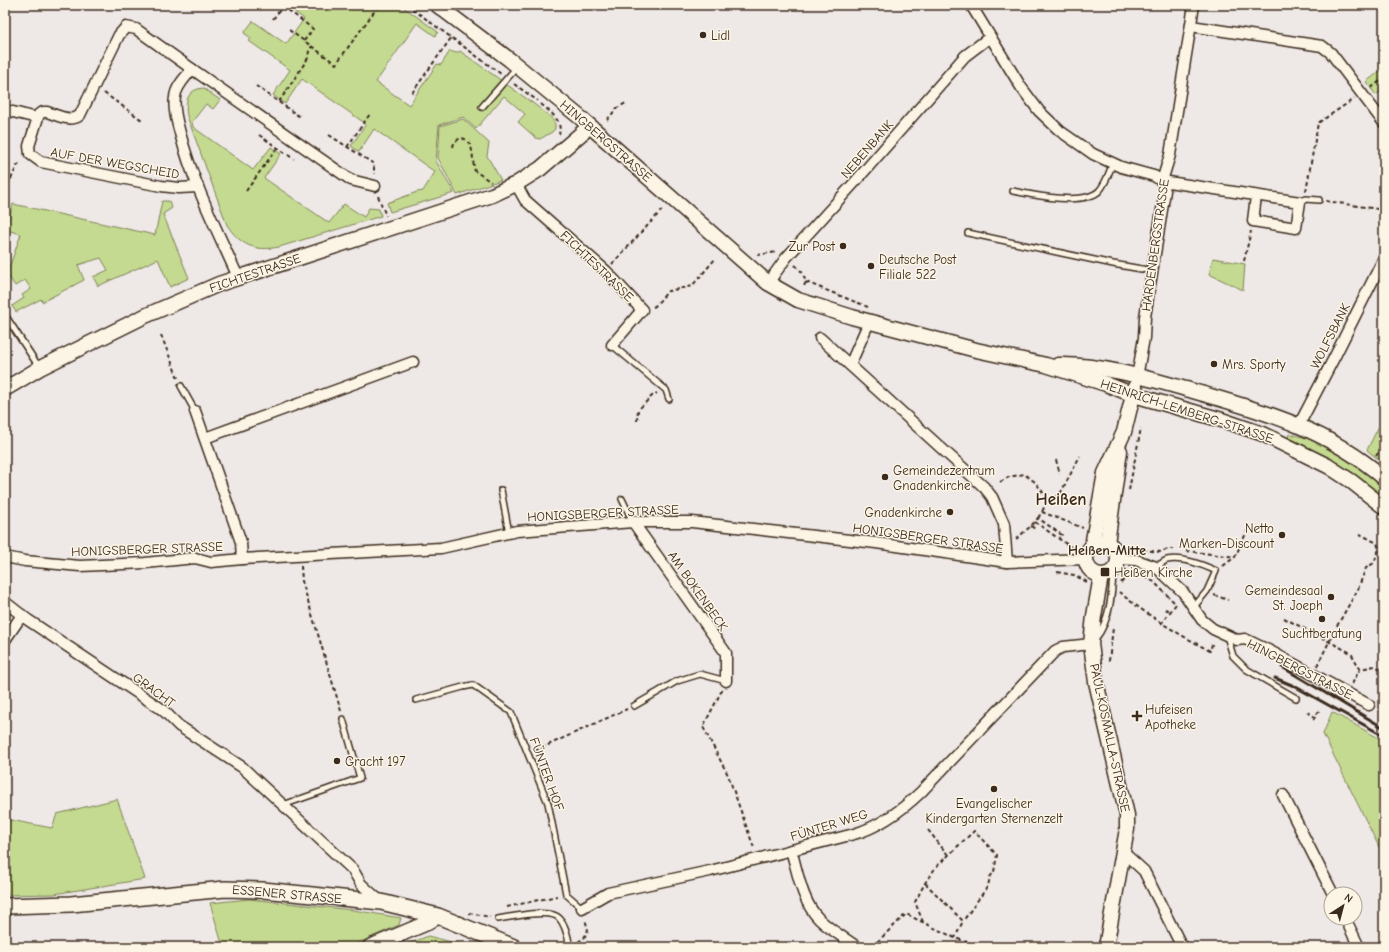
<svg xmlns="http://www.w3.org/2000/svg" width="1389" height="952" font-family="'Comic Neue',sans-serif">
<style>
.green{fill:#c3da90;stroke:#7f8257}
.lines{fill:none;stroke-linecap:round;stroke-linejoin:round}
.lane-casing{stroke:#3b2a1e;stroke-width:8}
.street-casing{stroke:#3b2a1e;stroke-width:13}
.secondary-casing{stroke:#3b2a1e;stroke-width:17}
.primary-casing{stroke:#3b2a1e;stroke-width:18}
.path{stroke:#3b2a1e;stroke-width:2;stroke-dasharray:4 3;stroke-linecap:butt}
.lane{stroke:#fcf5e5;stroke-width:5}
.street{stroke:#fcf5e5;stroke-width:10}
.secondary{stroke:#fcf5e5;stroke-width:14}
.primary{stroke:#fcf5e5;stroke-width:15}
.rail{stroke:#3b2a1e;stroke-width:3}
.poi-dot{fill:#3b2a1e;stroke:#fcf5e5;stroke-width:1.5}
.labels{text-anchor:middle;dominant-baseline:central;stroke-width:3;stroke-linejoin:round;paint-order:stroke}
.poi-label{font-size:13px;fill:#3b2a1e;stroke:#fcf5e5;text-anchor:start}
.street-label{font-size:13px;fill:#3b2a1e;stroke:#fcf5e5}
.neighbourhood-label{font-size:14px;font-weight:bold;fill:#3b2a1e;stroke:#fcf5e5}
.district-label{font-size:17px;font-weight:bold;fill:#3b2a1e;stroke:#fcf5e5}
</style>
<rect width="100%" height="100%" fill="#eee8e6"/>
<filter id="ink" filterUnits="userSpaceOnUse"><feTurbulence type="fractalNoise" baseFrequency=".025" numOctaves="2"/><feDisplacementMap in="SourceGraphic" scale="8" xChannelSelector="R" yChannelSelector="G"/><feConvolveMatrix kernelMatrix="1 2 1 2 8 2 1 2 1" color-interpolation-filters="sRGB"/></filter>
<g filter="url(#ink)">
<g class="green">
<polygon points="288,5 398,5 404,10 405,8 438,32 435,36 417,23 376,82 409,105 437,64 441,65 450,51 456,53 460,51 534,104 552,118 555,124 555,129 552,132 540,139 536,138 518,122 525,114 504,96 476,129 463,117 439,125 436,161 454,193 390,212 387,203 417,192 423,191 435,172 374,129 359,152 351,146 366,124 302,79 285,104 273,95 290,70 249,41 251,38 244,33 253,21 286,44 304,19 287,6"/>
<polygon points="1384,68 1384,89 1376,95 1366,82"/>
<path d="M 203,88 L 220,100 L 213,109 L 206,104 L 192,122 L 193,127 L 253,170 L 271,147 L 281,154 L 264,178 L 329,223 L 344,204 L 364,217 L 369,208 L 379,209 L 381,216 L 279,247 C 255,252 240,245 227,225 L 187,116 C 185,103 186,90 203,88 Z"/>
<polygon points="463,119 489,143 487,156 501,180 457,195 438,158 440,126"/>
<polygon points="162,201 169,201 172,208 163,214 189,278 170,287 158,259 98,286 93,277 108,270 101,258 78,265 84,280 42,302 41,299 16,312 12,306 24,298 22,295 31,289 25,280 15,286 7,274 21,234 6,230 13,204 155,235"/>
<polygon points="1213,258 1245,264 1243,290 1209,274"/>
<polygon points="1384,416 1384,464 1367,450"/>
<path d="M 1290,434 C 1299,436 1308,438 1317,442 C 1341,452 1364,469 1384,486 L 1384,499 C 1356,474 1324,454 1289,438 Z"/>
<polygon points="1332,712 1384,741 1384,857 1323,734"/>
<polygon points="117,799 145,879 54,894 5,895 5,819 52,828 57,814"/>
<polygon points="249,899 353,910 401,918 399,925 349,947 223,947 210,903"/>
<polygon points="428,936 471,947 401,947"/>
</g>
<g class="lines">
<defs>
<g id="lane">
<polyline points="482,107 517,67"/>
<path d="M 1013,191 C 1033,195 1083,206 1099,191 C 1106,184 1109,172 1113,163"/>
<polyline points="1300,202 1305,199 1319,200"/>
<polyline points="968,233 1113,264 1153,271"/>
<polyline points="5,315 39,367"/>
<polyline points="612,345 666,390 669,399"/>
<polyline points="181,386 195,411"/>
<polyline points="501,490 509,533"/>
<polyline points="622,499 633,522"/>
<path d="M 1156,567 C 1159,565 1164,561 1167,560 C 1182,557 1203,565 1216,571 L 1207,591 L 1193,608"/>
<polyline points="1227,636 1233,656 1246,669 1296,698"/>
<path d="M 1096,638 C 1110,620 1112,595 1113,572"/>
<polyline points="416,700 463,687 473,685 511,712 548,803 566,894 582,908"/>
<polyline points="634,706 677,681 700,674 726,681"/>
<polyline points="283,805 360,778 343,719"/>
<path d="M 498,919 C 511,917 551,908 559,918 C 566,925 568,938 570,947"/>
</g>
<g id="street">
<polyline points="971,5 1021,87 1039,111 1060,131 1093,154 1121,167 1154,176 1162,181 1300,202 1296,228 1253,221 1256,196"/>
<polyline points="1191,26 1322,46 1331,53 1384,123"/>
<path d="M 192,69 L 136,29 L 126,27 L 119,35 L 80,115 C 72,123 56,115 47,112 L 43,112 L 39,114 L 29,146 L 30,154 L 41,162 L 161,186 L 179,188 L 198,187"/>
<polyline points="5,110 37,118"/>
<polyline points="516,184 525,200 606,271 642,310 612,345"/>
<path d="M 238,277 C 217,230 193,183 180,133 C 177,122 173,109 175,97 C 176,86 186,77 192,69 L 351,180 L 375,186"/>
<polyline points="768,283 786,258 855,182 965,56 990,37"/>
<polyline points="820,338 984,487 992,497 1004,524 1007,562"/>
<polyline points="850,365 869,322"/>
<polyline points="1137,377 1144,338 1145,317 1165,191 1162,181 1170,155 1194,5"/>
<polyline points="195,411 241,542 242,559"/>
<polyline points="1299,425 1335,356 1384,258"/>
<polyline points="205,438 413,362"/>
<polyline points="633,522 726,653 726,681"/>
<polyline points="5,557 25,561 80,566 145,563 195,558 211,562 242,559 441,548 517,531 633,522 692,522 876,543 1007,562 1085,559"/>
<polyline points="1119,559 1136,560 1156,567 1183,592 1202,620 1213,629 1237,640 1245,639 1268,650 1369,705"/>
<polyline points="5,602 28,620 163,710 179,726 242,767 353,870 361,884 381,902"/>
<polyline points="5,640 22,615"/>
<polyline points="1283,795 1333,894"/>
<path d="M 791,850 C 798,873 802,902 819,919 C 830,930 845,938 857,947"/>
<polyline points="1123,852 1144,871 1182,947"/>
<path d="M 582,908 L 608,893 L 710,871 L 854,834 C 879,827 902,810 921,792 L 1055,651 L 1063,647 L 1091,644"/>
<polyline points="1345,918 1359,947"/>
</g>
<g id="secondary">
<polyline points="437,5 510,60 582,119 768,283 798,300 852,317 976,350 1046,365 1106,384 1134,395 1222,420 1263,434 1328,466 1351,481 1384,507"/>
<path d="M 1058,365 C 1099,364 1147,378 1186,389 C 1259,410 1325,427 1384,478"/>
<polyline points="5,389 40,368 145,316 219,284 492,195 516,184 540,169 590,126"/>
<circle cx="1102" cy="559" r="16"/>
<polyline points="1107,543 1120,451"/>
<polyline points="1092,546 1105,473 1124,432 1135,387"/>
<polyline points="1101,576 1094,616 1091,644 1096,682 1127,815 1127,829 1106,947"/>
<polyline points="370,947 427,923 438,916"/>
</g>
<polyline id="primary" points="5,906 71,904 225,889 263,890 381,902 438,916 514,947"/>
</defs>
<use href="#lane" class="lane-casing"/>
<use href="#street" class="street-casing"/>
<use href="#secondary" class="secondary-casing"/>
<use href="#primary" class="primary-casing"/>
<g class="path">
<polyline points="407,5 501,74"/>
<polyline points="283,6 313,29 304,41"/>
<polyline points="273,19 283,6"/>
<polyline points="289,30 336,64 379,5"/>
<polyline points="514,84 538,101"/>
<polyline points="256,86 300,117"/>
<polyline points="1371,88 1384,78"/>
<polyline points="104,93 142,120"/>
<polyline points="412,93 451,38"/>
<polyline points="279,102 308,58 309,51 312,46"/>
<path d="M 541,104 C 550,112 563,120 559,134"/>
<polyline points="607,120 617,108 626,103"/>
<polyline points="259,135 294,159"/>
<polyline points="329,135 374,164 374,174"/>
<polyline points="347,147 370,114"/>
<path d="M 453,147 L 454,143 L 460,138 C 476,139 471,160 475,171 L 491,182"/>
<polyline points="246,191 277,148"/>
<polyline points="1306,191 1318,123 1354,99"/>
<polyline points="5,192 17,166 22,162"/>
<polyline points="378,196 386,216"/>
<polyline points="1326,201 1384,210"/>
<polyline points="757,255 777,252"/>
<polyline points="1244,261 1251,231"/>
<polyline points="612,264 662,210"/>
<polyline points="795,265 802,272 806,282 803,288"/>
<polyline points="806,282 868,307"/>
<polyline points="653,307 655,306 668,291 692,286 716,258"/>
<polyline points="161,335 178,378"/>
<polyline points="637,421 638,410 653,395 657,393"/>
<polyline points="1376,456 1384,445"/>
<polyline points="1056,460 1060,474"/>
<polyline points="1000,482 1009,477 1024,474 1035,482 1048,499 1042,512"/>
<polyline points="1129,490 1141,428"/>
<polyline points="1048,499 1059,496 1080,456"/>
<polyline points="1038,518 1042,512 1083,528"/>
<polyline points="1035,522 1072,548"/>
<polyline points="1031,526 1035,529"/>
<polyline points="1016,539 1031,526 1038,518 1062,535 1059,538"/>
<polyline points="1143,550 1161,552 1168,549 1174,549"/>
<polyline points="1186,551 1235,557"/>
<polyline points="301,566 302,581 341,711"/>
<polyline points="1223,566 1235,557 1249,527"/>
<polyline points="1057,572 1074,575 1087,582"/>
<polyline points="1145,576 1154,582 1176,604 1161,624"/>
<polyline points="1121,583 1126,577 1126,569"/>
<path d="M 1119,592 C 1149,617 1177,633 1210,651 L 1213,641"/>
<polyline points="1214,595 1228,600"/>
<polyline points="1165,609 1170,611"/>
<polyline points="1284,618 1351,653 1360,669 1375,666 1384,671"/>
<polyline points="1337,626 1358,589 1366,568 1374,563 1379,549 1377,543 1360,534"/>
<polyline points="1109,661 1113,628"/>
<polyline points="1317,666 1333,634"/>
<polyline points="1352,684 1360,669"/>
<polyline points="722,690 703,727 728,775 754,848"/>
<polyline points="1307,712 1315,717"/>
<polyline points="1313,720 1319,711"/>
<polyline points="535,751 627,709"/>
<polyline points="928,830 948,855"/>
<polyline points="925,883 963,921 955,938"/>
<polyline points="507,907 557,896"/>
<polyline points="469,913 490,917"/>
<polyline points="923,922 915,902 925,883 936,867 974,831 997,855 994,872 990,877 988,886 963,921"/>
<polyline points="578,942 584,938 588,930 585,919"/>
<polyline points="872,947 906,914 955,938 982,947"/>
</g>
<use href="#lane" class="lane"/>
<use href="#street" class="street"/>
<use href="#secondary" class="secondary"/>
<use href="#primary" class="primary"/>
<g class="rail">
<polyline points="1282,667 1384,728"/>
<polyline points="1275,678 1294,686 1384,736"/>
</g>
</g>
</g>
<g class="poi-dot">
<circle cx="703" cy="35" r="4"/>
<circle cx="843" cy="246" r="4"/>
<circle cx="871" cy="266" r="4"/>
<circle cx="1214" cy="364" r="4"/>
<circle cx="885" cy="477" r="4"/>
<circle cx="950" cy="512" r="4"/>
<circle cx="1282" cy="535" r="4"/>
<rect x="1100" y="567" width="10" height="10" rx="2"/>
<circle cx="1331" cy="597" r="4"/>
<circle cx="1322" cy="619" r="4"/>
<path d="M1135 710h4v4h4v4h-4v4h-4v-4h-4v-4h4z"/>
<circle cx="337" cy="761" r="4"/>
<circle cx="994" cy="789" r="4"/>
</g>
<g class="labels">
<g class="poi-label">
<text x="711" y="35">Lidl</text>
<text x="835" y="246" text-anchor="end">Zur Post</text>
<text x="879" y="259">Deutsche Post<tspan x="879" dy="15">Filiale 522</tspan></text>
<text x="1222" y="364">Mrs. Sporty</text>
<text x="893" y="470">Gemeindezentrum<tspan x="893" dy="15">Gnadenkirche</tspan></text>
<text x="942" y="512" text-anchor="end">Gnadenkirche</text>
<text x="1274" y="528" text-anchor="end">Netto<tspan x="1274" dy="15">Marken-Discount</tspan></text>
<text x="1114" y="572">Heißen Kirche</text>
<text x="1323" y="590" text-anchor="end">Gemeindesaal<tspan x="1323" dy="15">St. Joeph</tspan></text>
<text x="1322" y="633" text-anchor="middle">Suchtberatung</text>
<text x="1145" y="709">Hufeisen<tspan x="1145" dy="15">Apotheke</tspan></text>
<text x="345" y="761">Gracht 197</text>
<text x="994" y="803" text-anchor="middle">Evangelischer<tspan x="994" dy="15">Kindergarten Sternenzelt</tspan></text>
</g>
<g class="street-label">
<text transform="translate(606 141) rotate(41)">HINGBERGSTRASSE</text>
<text transform="translate(867 149) rotate(-49)">NEBENBANK</text>
<text transform="translate(115 163) rotate(10)">AUF DER WEGSCHEID</text>
<text transform="translate(1155 245) rotate(-82)">HARDENBERGSTRASSE</text>
<text transform="translate(597 266) rotate(44)">FICHTESTRASSE</text>
<text transform="translate(255 273) rotate(-19)">FICHTESTRASSE</text>
<text transform="translate(1330 336) rotate(-63)">WOLFSBANK</text>
<text transform="translate(1187 411) rotate(18)">HEINRICH-LEMBERG-STRASSE</text>
<text transform="translate(603 513) rotate(-3)">HONIGSBERGER STRASSE</text>
<text transform="translate(928 538) rotate(8)">HONIGSBERGER STRASSE</text>
<text transform="translate(147 549) rotate(-2)">HONIGSBERGER STRASSE</text>
<text transform="translate(698 591) rotate(55)">AM BOKENBECK</text>
<text transform="translate(1300 669) rotate(27)">HINGBERGSTRASSE</text>
<text transform="translate(154 690) rotate(36)">GRACHT</text>
<text transform="translate(1110 738) rotate(78)">PAUL-KOSMALLA-STRASSE</text>
<text transform="translate(547 774) rotate(70)">FÜNTER HOF</text>
<text transform="translate(829 825) rotate(-17)">FÜNTER WEG</text>
<text transform="translate(287 894) rotate(5)">ESSENER STRASSE</text>
</g>
<g class="neighbourhood-label">
<text x="1107" y="550">Heißen-Mitte</text>
</g>
<g class="district-label">
<text x="1061" y="499">Heißen</text>
</g>
</g>
<rect width="1389" height="952" fill="none" stroke="#fcf5e5" stroke-width="20"/>
<rect x="10" y="10" width="1369" height="932" fill="none" stroke="#3b2a1e" stroke-width="1.5" filter="url(#ink)"/>
<g transform="translate(1343 906) rotate(36)"><circle r="19" fill="#fcf5e5" stroke="#afa495"/>
<path d="M0-3L7 15L0 10L-7 15Z" fill="#3b2a1e"/>
<text y="-6" font-size="11" font-weight="bold" text-anchor="middle" fill="#3b2a1e">N</text>
</g>
</svg>
